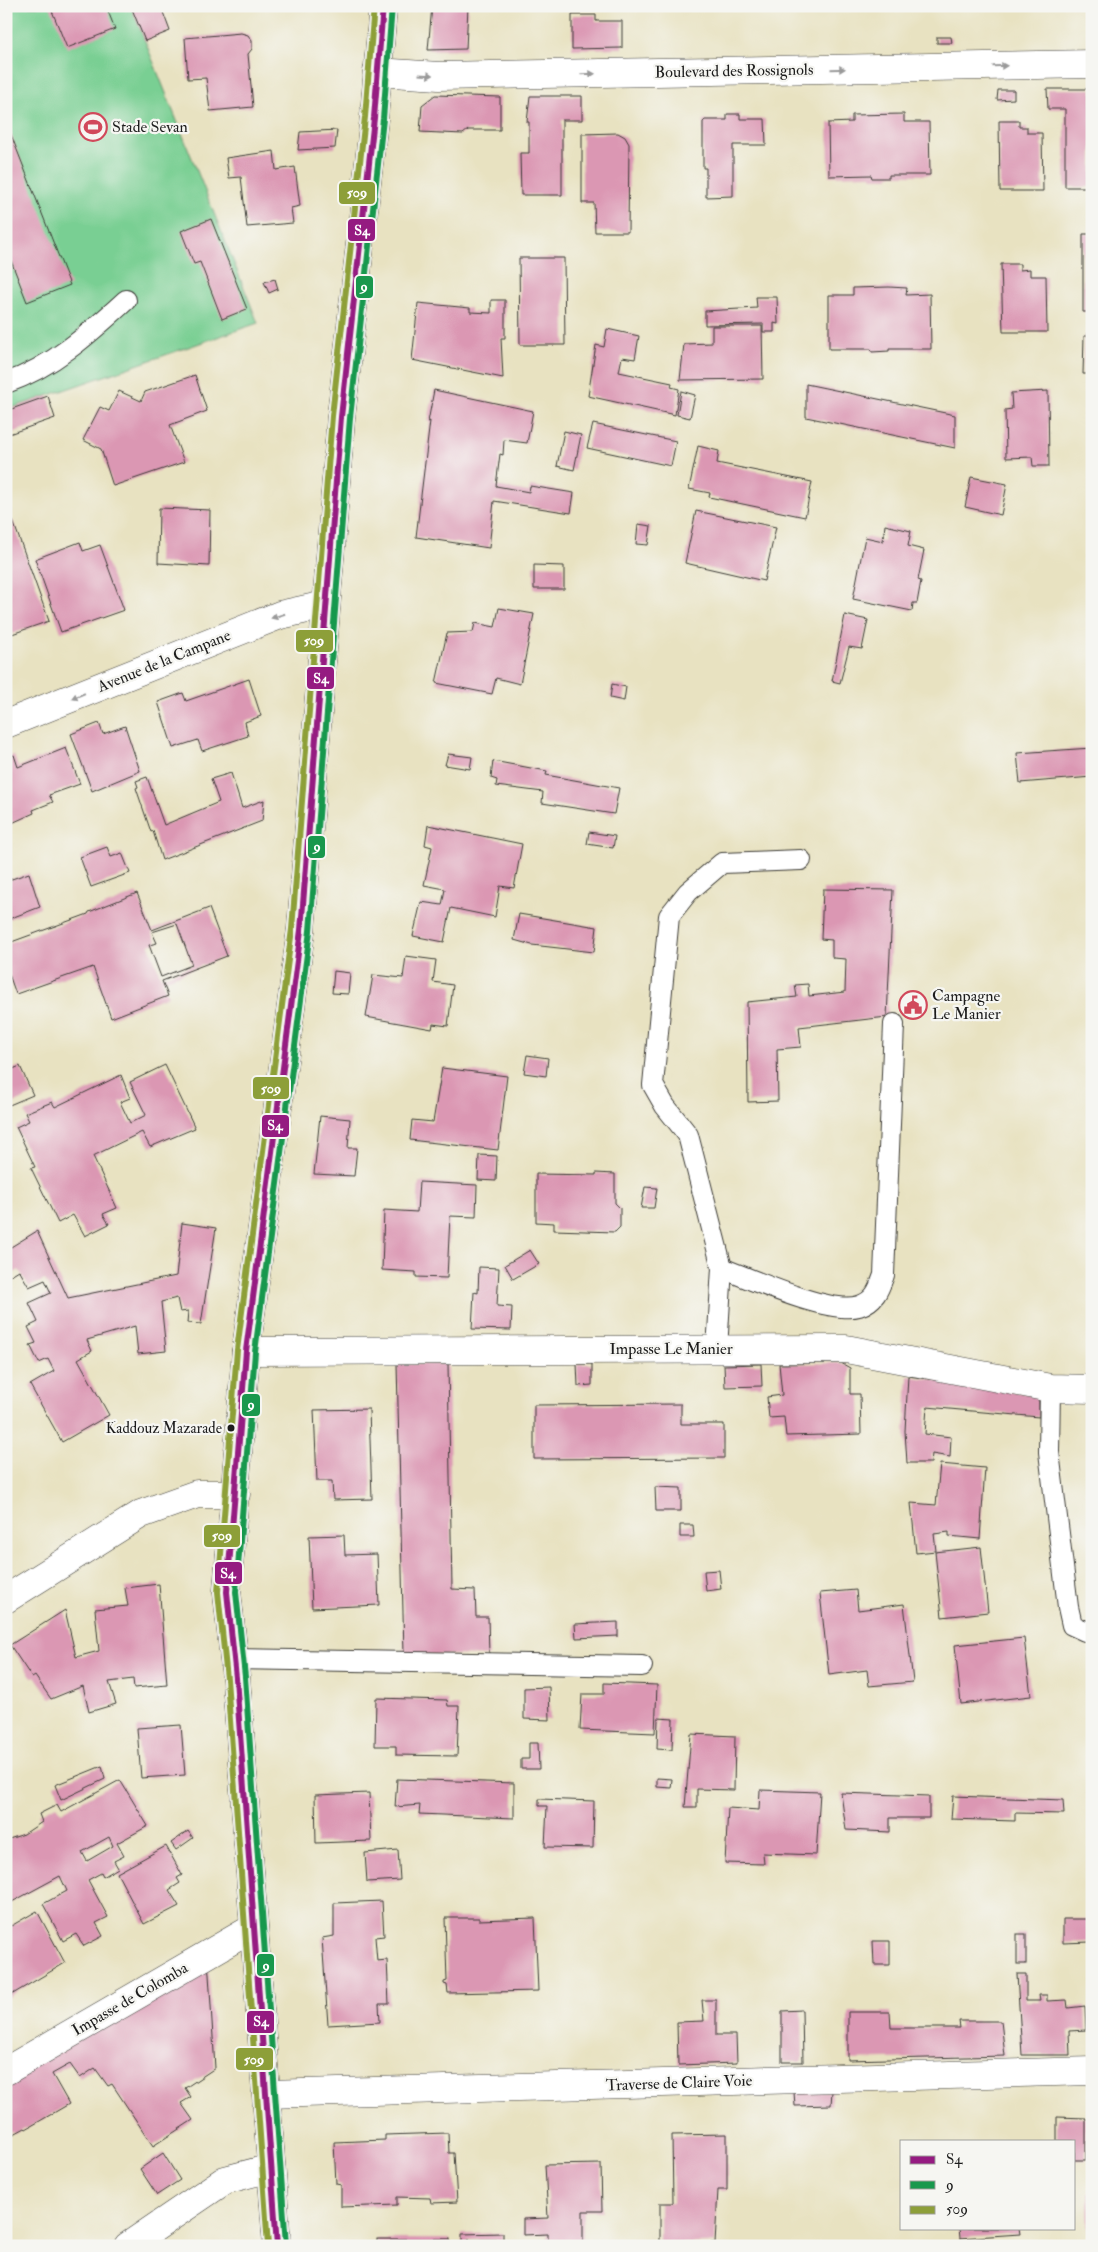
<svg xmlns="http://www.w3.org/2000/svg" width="1098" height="2252" font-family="'IM FELL Double Pica',serif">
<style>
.green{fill:#79cf93;stroke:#4a7658}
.building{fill:#db97b3;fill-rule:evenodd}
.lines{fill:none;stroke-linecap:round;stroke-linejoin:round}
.service-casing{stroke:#3b3a35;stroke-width:22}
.minor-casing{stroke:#3b3a35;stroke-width:29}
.tertiary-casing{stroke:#3b3a35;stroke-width:29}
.service{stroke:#fff;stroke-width:20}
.minor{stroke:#fff;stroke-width:28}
.tertiary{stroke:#fff;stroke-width:28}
.bus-1-casing{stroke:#f6f6f2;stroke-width:10}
.bus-2-casing{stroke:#f6f6f2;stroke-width:10}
.bus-3-casing{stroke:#f6f6f2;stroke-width:10}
.bus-1{stroke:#951b81;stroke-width:6}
.bus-2{stroke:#19984d;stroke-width:6}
.bus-3{stroke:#8d9f39;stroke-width:6}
.oneway{fill:#999}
.bus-dot{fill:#1c1c1c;stroke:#f6f6f2;stroke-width:2}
.labels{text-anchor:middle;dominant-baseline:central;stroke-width:4.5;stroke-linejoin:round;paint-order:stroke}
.bus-label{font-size:15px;fill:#1c1c1c;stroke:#f6f6f2;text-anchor:end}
.street-label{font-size:16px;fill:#1c1c1c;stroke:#f6f6f2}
.poi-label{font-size:16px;fill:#1c1c1c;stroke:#f6f6f2;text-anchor:start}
.line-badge{stroke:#f6f6f2;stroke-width:2}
.badge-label{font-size:14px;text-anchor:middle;font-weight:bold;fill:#fff}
</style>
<rect width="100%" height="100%" fill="#f6f6f2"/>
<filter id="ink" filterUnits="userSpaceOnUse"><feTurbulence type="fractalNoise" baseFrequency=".02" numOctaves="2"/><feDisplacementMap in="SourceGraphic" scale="10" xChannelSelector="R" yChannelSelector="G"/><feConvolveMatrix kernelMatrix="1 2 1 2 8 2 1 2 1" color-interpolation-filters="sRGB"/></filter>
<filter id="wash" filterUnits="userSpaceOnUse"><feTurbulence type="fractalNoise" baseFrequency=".0096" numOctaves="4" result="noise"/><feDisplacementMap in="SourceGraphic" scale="20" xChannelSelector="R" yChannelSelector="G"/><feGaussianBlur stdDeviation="1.12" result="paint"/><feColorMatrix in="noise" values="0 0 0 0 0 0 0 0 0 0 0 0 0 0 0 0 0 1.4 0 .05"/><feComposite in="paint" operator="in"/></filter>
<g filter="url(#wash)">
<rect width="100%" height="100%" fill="#e8e2c1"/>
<polygon class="green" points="6,6 131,6 258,323 6,410"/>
<g id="blocks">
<g class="building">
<polygon points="50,6 106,6 115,29 67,48"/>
<polygon points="432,6 468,6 466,49 428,50"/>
<polygon points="161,7 170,31 145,41 132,9"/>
<polygon points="572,15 596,15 596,21 622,21 622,48 572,49"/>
<polygon points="241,33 248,35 252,41 252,49 248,54 253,107 210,111 206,78 188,79 185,38"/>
<polygon points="937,37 951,37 952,43 937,43"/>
<polygon points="1047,89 1092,89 1092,187 1065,187 1065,109 1048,109"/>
<polygon points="998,90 1014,90 1014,99 997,100"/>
<polygon points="435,95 500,97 500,130 468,130 463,134 420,132 422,105"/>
<polygon points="530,96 582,96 582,120 562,120 562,195 521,195 520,153 529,153 529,122 527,122"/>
<polygon points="727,114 740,114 740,119 765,119 766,145 733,145 733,196 706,197 706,168 703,168 703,122 705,120 727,120"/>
<polygon points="904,114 904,122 929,122 930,175 889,175 889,178 872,178 871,175 829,176 828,123 852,122 852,115"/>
<polygon points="999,121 1019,121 1019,127 1027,127 1027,133 1042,133 1043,191 1000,191"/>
<polygon points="6,122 70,285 27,302 6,248"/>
<polygon points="337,130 335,148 298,150 300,132"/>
<polygon points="618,133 625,137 629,144 628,232 595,232 594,203 582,203 582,134"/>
<polygon points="274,151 276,170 295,167 300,206 291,208 293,223 247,227 241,177 229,178 226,158"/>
<polygon points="211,219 247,309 222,319 200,262 194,264 181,231"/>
<polygon points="1083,234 1092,234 1092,374 1083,374 1084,336 1088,336 1089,312 1083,312"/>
<polygon points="519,258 564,258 565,345 520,345"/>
<polygon points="1001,264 1020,264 1020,270 1030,269 1030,276 1046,276 1047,332 1003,332"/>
<polygon points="275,279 278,289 269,293 264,282"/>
<polygon points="889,287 907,288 906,295 930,294 931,349 889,349 889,351 872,352 871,349 829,349 829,295 853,295 853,288"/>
<polygon points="756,297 777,297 778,324 774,323 774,332 763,332 763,324 705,325 705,311 757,308"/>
<polygon points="491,300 505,300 505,338 501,338 503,378 412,360 418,303 470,308 470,312 491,313"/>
<polygon points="712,326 762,326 763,379 680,380 684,344 712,343"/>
<polygon points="607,329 639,336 635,359 622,357 619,372 672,383 671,387 679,389 675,415 588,396 596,345 604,347"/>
<polygon points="195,375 207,411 170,425 184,462 113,486 101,449 83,440 100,407 109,411 119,391 141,401 145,392"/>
<polygon points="806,384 955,415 955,448 806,417"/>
<polygon points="434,390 533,411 527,443 504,440 503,455 500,454 496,486 529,492 530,486 574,493 571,513 494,501 489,548 416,537 430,421 428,422"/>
<polygon points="681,391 695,395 690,418 677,415"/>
<polygon points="1048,391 1049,466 1033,466 1032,457 1006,458 1005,410 1012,409 1011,393"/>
<polygon points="48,396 55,418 6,435 6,411"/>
<polygon points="593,424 676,441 671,466 587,448"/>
<polygon points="564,431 581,435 574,470 557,466"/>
<polygon points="698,446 719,451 717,463 812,482 805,517 709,497 710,493 689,489"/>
<polygon points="971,477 1007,484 1001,515 965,507"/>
<polygon points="159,508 210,510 209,566 158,563"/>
<polygon points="696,511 776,527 764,581 685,563"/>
<polygon points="13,521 49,621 12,634 6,618 6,523"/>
<polygon points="638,524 651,526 648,545 636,544"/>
<polygon points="885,525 911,531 908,546 924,550 918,580 921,581 917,603 913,603 912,611 853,599 865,537 883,541"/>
<polygon points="80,542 83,551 100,545 124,610 61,632 35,559"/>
<polygon points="534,565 564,566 564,589 534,589"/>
<polygon points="499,608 534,614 520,684 496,678 492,694 436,683 447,633 473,632 475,623 495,627"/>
<polygon points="845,615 868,620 862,649 849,647 840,683 832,681"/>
<polygon points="249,679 261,716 245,722 248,736 202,751 198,740 173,748 158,702 183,693 186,701"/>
<polygon points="612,684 626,687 624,701 610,698"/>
<polygon points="99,723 103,734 125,726 140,771 92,791 71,734"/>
<polygon points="66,748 80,784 49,795 53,802 33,810 34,813 12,823 6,806 6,757 14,755 18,767"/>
<polygon points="1092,748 1092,777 1020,783 1017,753"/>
<polygon points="448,754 472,757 470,769 445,765"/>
<polygon points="493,761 547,771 546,775 619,788 614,814 542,803 543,792 496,786 497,780 491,778"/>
<polygon points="231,773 242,808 264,800 262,821 162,860 153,831 151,832 136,788 138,787 136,781 147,777 164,825 219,802 211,779"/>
<polygon points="428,825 522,844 514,888 500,886 495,917 451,908 444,942 413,936 421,902 442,905 445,889 424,885 432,847 425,845"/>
<polygon points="589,832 615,836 613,848 587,844"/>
<polygon points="107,847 111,857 122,853 130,873 91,887 80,857"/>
<polygon points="29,873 40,907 6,920 6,881"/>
<polygon points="823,889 893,890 887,1017 799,1027 801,1047 777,1049 778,1101 748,1102 747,1002 797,997 795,985 808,984 809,996 845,992 846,959 833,958 832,956 832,940 821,939"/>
<path d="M 137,893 L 152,930 L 209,908 L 227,956 L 162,981 L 168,996 L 111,1018 L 93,967 L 16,994 L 6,966 L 6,944 L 88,914 L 89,912 ZM 177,924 L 192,965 L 161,977 L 149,945 L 157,943 L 152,932 Z"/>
<polygon points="519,914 597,927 594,952 532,945 514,940"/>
<polygon points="406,956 436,960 433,982 453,985 448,1026 433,1024 432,1029 366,1017 373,975 403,978"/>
<polygon points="334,971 350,973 348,994 332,993"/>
<polygon points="527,1055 548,1058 546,1076 524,1073"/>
<polygon points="165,1065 195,1128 150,1147 142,1132 93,1156 117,1208 103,1214 109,1224 85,1236 73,1215 58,1223 31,1168 35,1167 16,1127 29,1121 25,1113 52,1102 55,1107 121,1075 130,1098 120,1102 130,1123 146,1115 130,1082"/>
<polygon points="20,1066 33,1095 7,1106 6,1072"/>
<polygon points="442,1068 507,1076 498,1150 410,1140 412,1120 433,1122"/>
<polygon points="320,1116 350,1119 348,1148 357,1148 354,1176 314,1174"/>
<polygon points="479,1155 497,1156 496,1181 478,1180"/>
<polygon points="596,1173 615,1174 615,1203 620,1208 620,1227 615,1232 554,1230 554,1223 536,1222 536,1174 596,1175"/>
<polygon points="419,1182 477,1185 476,1217 450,1216 447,1278 416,1277 416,1272 382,1270 384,1210 417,1212"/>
<polygon points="645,1187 657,1188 654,1208 641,1208"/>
<polygon points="182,1223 216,1228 201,1324 187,1323 188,1311 180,1312 177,1298 161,1302 166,1351 138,1354 135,1326 87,1340 92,1351 78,1359 109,1415 62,1442 30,1385 54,1371 48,1359 39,1363 30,1345 36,1343 28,1327 38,1322 29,1303 51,1293 45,1280 29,1287 19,1270 6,1278 6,1250 37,1231 68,1298 176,1276"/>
<polygon points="530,1250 539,1264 513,1279 505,1265"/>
<polygon points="479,1267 499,1268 497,1306 512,1307 511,1330 472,1329 474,1292 478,1293"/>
<polygon points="841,1363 850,1368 850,1394 860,1394 861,1434 786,1436 784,1417 769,1418 767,1397 782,1395 779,1364"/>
<polygon points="397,1364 448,1364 452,1589 475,1590 476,1617 488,1617 489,1656 404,1654"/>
<polygon points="577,1364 592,1364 592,1385 578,1386"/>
<polygon points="761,1364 762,1386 725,1387 724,1365"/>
<polygon points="908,1376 1039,1395 1039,1417 927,1407 925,1434 951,1437 950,1457 932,1454 931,1463 907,1463 905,1431"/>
<polygon points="681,1404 681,1424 724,1424 724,1458 534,1459 534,1405"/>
<polygon points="369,1409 372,1499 333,1500 332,1481 317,1481 314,1410"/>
<polygon points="940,1464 985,1468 980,1539 949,1536 949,1532 934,1534 936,1551 916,1553 911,1503 936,1505"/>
<polygon points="655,1487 681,1488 681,1511 656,1511"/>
<polygon points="680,1525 693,1525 694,1537 680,1537"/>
<polygon points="344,1535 345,1555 377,1554 379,1605 312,1608 309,1536"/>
<polygon points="981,1547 988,1612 942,1617 935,1552"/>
<polygon points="719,1570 721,1589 706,1591 704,1571"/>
<polygon points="159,1584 167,1685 134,1688 133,1679 109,1682 116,1704 89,1712 83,1686 51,1699 35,1676 32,1678 10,1645 65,1610 76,1657 99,1651 95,1609 128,1606 125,1588"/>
<polygon points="856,1590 858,1610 904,1604 913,1682 869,1686 867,1670 829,1675 820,1593"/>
<polygon points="618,1622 618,1636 576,1638 575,1624"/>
<polygon points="1024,1638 1031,1696 961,1704 955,1645"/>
<polygon points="604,1683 657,1685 655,1733 580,1730 582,1694 604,1694"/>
<polygon points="549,1687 550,1720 524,1719 524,1688"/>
<polygon points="376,1698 447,1700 448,1706 459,1706 457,1756 396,1755 396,1746 375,1746"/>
<polygon points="658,1718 673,1719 672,1750 657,1749"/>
<polygon points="181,1725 185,1775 141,1778 137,1728"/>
<polygon points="691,1734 735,1736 734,1790 697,1789 697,1807 685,1807"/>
<polygon points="529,1743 538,1743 539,1769 521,1769 521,1759 529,1759"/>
<polygon points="102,1766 105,1779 61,1800 55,1785"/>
<polygon points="657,1778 672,1779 671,1788 657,1787"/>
<polygon points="397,1779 514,1783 514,1818 419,1814 420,1805 395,1807"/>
<path d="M 120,1780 L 148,1826 L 117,1843 L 124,1856 L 114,1861 L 118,1868 L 103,1877 L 101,1873 L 88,1880 L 108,1917 L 96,1923 L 103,1936 L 84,1946 L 76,1934 L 63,1941 L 43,1904 L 67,1891 L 60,1876 L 10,1903 L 6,1893 L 6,1840 L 24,1834 L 42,1822 L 39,1814 L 57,1805 L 61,1812 ZM 109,1837 L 113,1846 L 87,1861 L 82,1852 Z"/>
<polygon points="760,1790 820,1792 816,1855 763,1853 764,1864 725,1863 728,1808 759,1810"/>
<polygon points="369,1793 371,1841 316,1843 315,1795"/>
<polygon points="841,1793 929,1796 929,1818 890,1818 890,1832 846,1830"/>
<polygon points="953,1796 1063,1800 1064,1814 1015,1813 1015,1821 951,1819"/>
<polygon points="539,1799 594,1801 593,1848 545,1847 547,1806 539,1806"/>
<polygon points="188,1831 193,1838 176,1850 171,1843"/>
<polygon points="166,1846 182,1875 177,1878 180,1883 169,1890 179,1906 144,1924 117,1873"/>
<polygon points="398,1850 400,1880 367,1882 365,1853"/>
<polygon points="382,1901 384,1936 375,1937 377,1961 387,1960 389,2004 379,2004 380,2022 328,2025 322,1938 334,1936 334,1903"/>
<polygon points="37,1911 65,1963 6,1998 6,1917 11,1926"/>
<polygon points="445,1918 479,1918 479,1920 535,1918 538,1991 448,1993 447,1985 444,1984 444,1982 447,1981"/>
<polygon points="1063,1919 1089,1919 1090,1942 1063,1943"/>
<rect x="1017" y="1934" width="9" height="30"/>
<polygon points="873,1941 890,1941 890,1965 874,1965"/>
<polygon points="208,1959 215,2068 185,2088 191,2097 181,2103 193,2120 153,2146 112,2084 108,2086 95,2068 80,2078 70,2064 52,2074 69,2104 26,2129 25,2128 14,2134 12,2132 6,2135 6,2078"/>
<polygon points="1017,1974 1026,1974 1026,2001 1040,2001 1039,1995 1047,1995 1047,2001 1067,2000 1068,2008 1085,2006 1086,2030 1069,2031 1070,2055 1022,2055"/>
<polygon points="702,2000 716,2000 716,2035 736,2035 737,2063 678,2065 677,2022 704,2021"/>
<polygon points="802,2010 803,2062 782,2062 782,2011"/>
<polygon points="848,2012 890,2012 891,2028 960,2028 959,2021 1001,2021 1005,2056 848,2060"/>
<polygon points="832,2091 831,2105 795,2106 794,2092"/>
<polygon points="1057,2117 1086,2118 1086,2160 1074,2160 1074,2141 1057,2141"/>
<polygon points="448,2133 449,2153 454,2153 457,2202 431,2203 430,2198 397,2197 397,2205 341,2207 341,2185 336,2184 334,2142 385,2140 385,2135"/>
<polygon points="727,2134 727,2190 718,2190 715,2243 660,2244 660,2203 673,2203 672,2135"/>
<polygon points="163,2153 180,2180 157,2195 140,2169"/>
<polygon points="601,2164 602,2211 583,2211 583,2246 548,2246 548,2234 523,2235 523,2219 548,2218 545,2165"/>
<polygon points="1088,2193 1092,2193 1092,2246 1089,2246"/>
<polygon points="959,2228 1019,2228 1020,2234 960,2238"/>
<polygon points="503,2233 503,2246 497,2246 497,2240 468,2240 468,2246 462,2246 462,2234"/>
<rect x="377" y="2239" width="73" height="7"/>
</g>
</g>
</g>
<g filter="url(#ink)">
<use href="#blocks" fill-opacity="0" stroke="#3b3a35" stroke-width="1"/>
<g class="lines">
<defs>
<g id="service">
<path d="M 6,383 C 53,367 90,333 126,300"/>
<path d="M 722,1268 C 751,1279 830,1315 859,1306 C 875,1301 879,1289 884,1275 L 894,1024"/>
<polyline points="717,1349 722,1268 688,1135 665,1106 653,1085 669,916 688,892 722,863 801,860"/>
<polyline points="1050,1388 1049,1452 1068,1607 1072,1625 1085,1631 1092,1630"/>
<polyline points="234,1659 642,1666"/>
</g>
<g id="minor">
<polyline points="377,72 439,76 1092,64"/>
<polyline points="6,724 280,615 325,605"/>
<polyline points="246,1351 846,1349 1050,1388 1092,1389"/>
<polyline points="6,1599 141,1514 197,1494 236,1494"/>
<polyline points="6,2071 253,1928"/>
<polyline points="267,2094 1092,2071"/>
<polyline points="128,2246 225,2180 271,2168"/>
</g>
<polyline id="tertiary" points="277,2246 236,1678 227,1592 246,1351 301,930 341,417 374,118 383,6"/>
</defs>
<use href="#service" class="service-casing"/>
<use href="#minor" class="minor-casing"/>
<use href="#tertiary" class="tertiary-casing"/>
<use href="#service" class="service"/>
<use href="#minor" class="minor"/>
<use href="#tertiary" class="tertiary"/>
<defs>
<polyline id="bus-1" points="277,2246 236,1678 227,1592 246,1351 301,930 341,417 374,118 383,6"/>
<polyline id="bus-2" points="286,2245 245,1677 236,1592 255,1352 310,931 350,418 383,119 392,7"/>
<polyline id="bus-3" points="268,2246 227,1679 218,1592 237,1350 292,929 332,416 365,117 374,6"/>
</defs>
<use href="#bus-1" class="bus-1-casing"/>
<use href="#bus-2" class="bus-2-casing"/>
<use href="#bus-3" class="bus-3-casing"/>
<use href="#bus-1" class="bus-1"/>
<use href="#bus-2" class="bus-2"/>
<use href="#bus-3" class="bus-3"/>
</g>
<defs><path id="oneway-solid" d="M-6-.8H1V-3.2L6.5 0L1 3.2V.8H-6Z" transform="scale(1.25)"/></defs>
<g class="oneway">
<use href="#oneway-solid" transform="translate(1000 66) rotate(-1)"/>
<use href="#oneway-solid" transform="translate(838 69) rotate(-1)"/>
<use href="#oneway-solid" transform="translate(588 74) rotate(-1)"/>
<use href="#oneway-solid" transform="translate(426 75) rotate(4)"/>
<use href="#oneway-solid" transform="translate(278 616) rotate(162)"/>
<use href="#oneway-solid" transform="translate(78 696) rotate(158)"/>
</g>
</g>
<defs>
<symbol id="stadium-ring" viewBox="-11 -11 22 22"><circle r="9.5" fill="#f6f6f2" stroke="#d1495b" stroke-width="1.5"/><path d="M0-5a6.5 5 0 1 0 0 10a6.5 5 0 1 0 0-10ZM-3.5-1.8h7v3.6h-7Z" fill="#d1495b"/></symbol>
<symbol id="civic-ring" viewBox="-11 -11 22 22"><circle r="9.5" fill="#f6f6f2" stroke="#d1495b" stroke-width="1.5"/><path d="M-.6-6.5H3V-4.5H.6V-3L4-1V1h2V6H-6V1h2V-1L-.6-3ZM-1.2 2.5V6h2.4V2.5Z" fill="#d1495b"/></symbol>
</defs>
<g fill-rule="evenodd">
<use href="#stadium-ring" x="77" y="111" width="32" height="32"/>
<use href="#civic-ring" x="897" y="989" width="32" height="32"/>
</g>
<circle class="bus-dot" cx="231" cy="1428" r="4.5"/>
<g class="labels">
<g class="bus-label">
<text x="222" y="1428">Kaddouz Mazarade</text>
</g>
<g class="street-label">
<text transform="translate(734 71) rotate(-1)">Boulevard des Rossignols</text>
<text transform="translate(164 661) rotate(-22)">Avenue de la Campane</text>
<text x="671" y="1349">Impasse Le Manier</text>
<text transform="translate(130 1999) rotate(-30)">Impasse de Colomba</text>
<text transform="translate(679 2083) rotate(-2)">Traverse de Claire Voie</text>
</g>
<g class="poi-label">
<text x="112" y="127">Stade Sevan</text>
<text x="932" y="996">Campagne<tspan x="932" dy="18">Le Manier</tspan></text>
</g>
</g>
<g class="line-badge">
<rect x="338" y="181" width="38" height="24" rx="5" fill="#8d9f39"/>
<rect x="347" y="218" width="29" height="24" rx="5" fill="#951b81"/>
<rect x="355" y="275" width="19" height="24" rx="5" fill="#19984d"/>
<rect x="295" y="629" width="39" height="24" rx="5" fill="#8d9f39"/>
<rect x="306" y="666" width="29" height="24" rx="5" fill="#951b81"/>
<rect x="307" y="835" width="19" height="24" rx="5" fill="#19984d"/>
<rect x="252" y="1076" width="38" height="24" rx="5" fill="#8d9f39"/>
<rect x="261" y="1114" width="29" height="24" rx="5" fill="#951b81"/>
<rect x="241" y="1393" width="20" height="24" rx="5" fill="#19984d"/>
<rect x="203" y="1524" width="38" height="24" rx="5" fill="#8d9f39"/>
<rect x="214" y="1561" width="29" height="24" rx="5" fill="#951b81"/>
<rect x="256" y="1953" width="19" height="24" rx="5" fill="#19984d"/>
<rect x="246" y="2010" width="29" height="24" rx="5" fill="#951b81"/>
<rect x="235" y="2047" width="39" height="24" rx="5" fill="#8d9f39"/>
</g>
<g class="badge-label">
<text x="357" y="197">509</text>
<text x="362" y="235">S4</text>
<text x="364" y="291">9</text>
<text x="314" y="645">509</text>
<text x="321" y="683">S4</text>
<text x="317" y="851">9</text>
<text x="271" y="1093">509</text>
<text x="275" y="1130">S4</text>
<text x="251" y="1409">9</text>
<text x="222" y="1540">509</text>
<text x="228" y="1578">S4</text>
<text x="266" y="1970">9</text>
<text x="261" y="2026">S4</text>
<text x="254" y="2064">509</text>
</g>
<rect width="1098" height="2252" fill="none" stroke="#f6f6f2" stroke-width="25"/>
<rect x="900" y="2140" width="175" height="90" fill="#f6f6f2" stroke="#9f9f9c"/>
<rect x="910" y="2156" width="25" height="8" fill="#951b81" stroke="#9f9f9c"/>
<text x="946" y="2164" font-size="15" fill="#1c1c1c">S4</text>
<rect x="910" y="2181" width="25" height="8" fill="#19984d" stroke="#9f9f9c"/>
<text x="946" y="2190" font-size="15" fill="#1c1c1c">9</text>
<rect x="910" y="2206" width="25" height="8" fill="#8d9f39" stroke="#9f9f9c"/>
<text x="946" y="2214" font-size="15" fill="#1c1c1c">509</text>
</svg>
